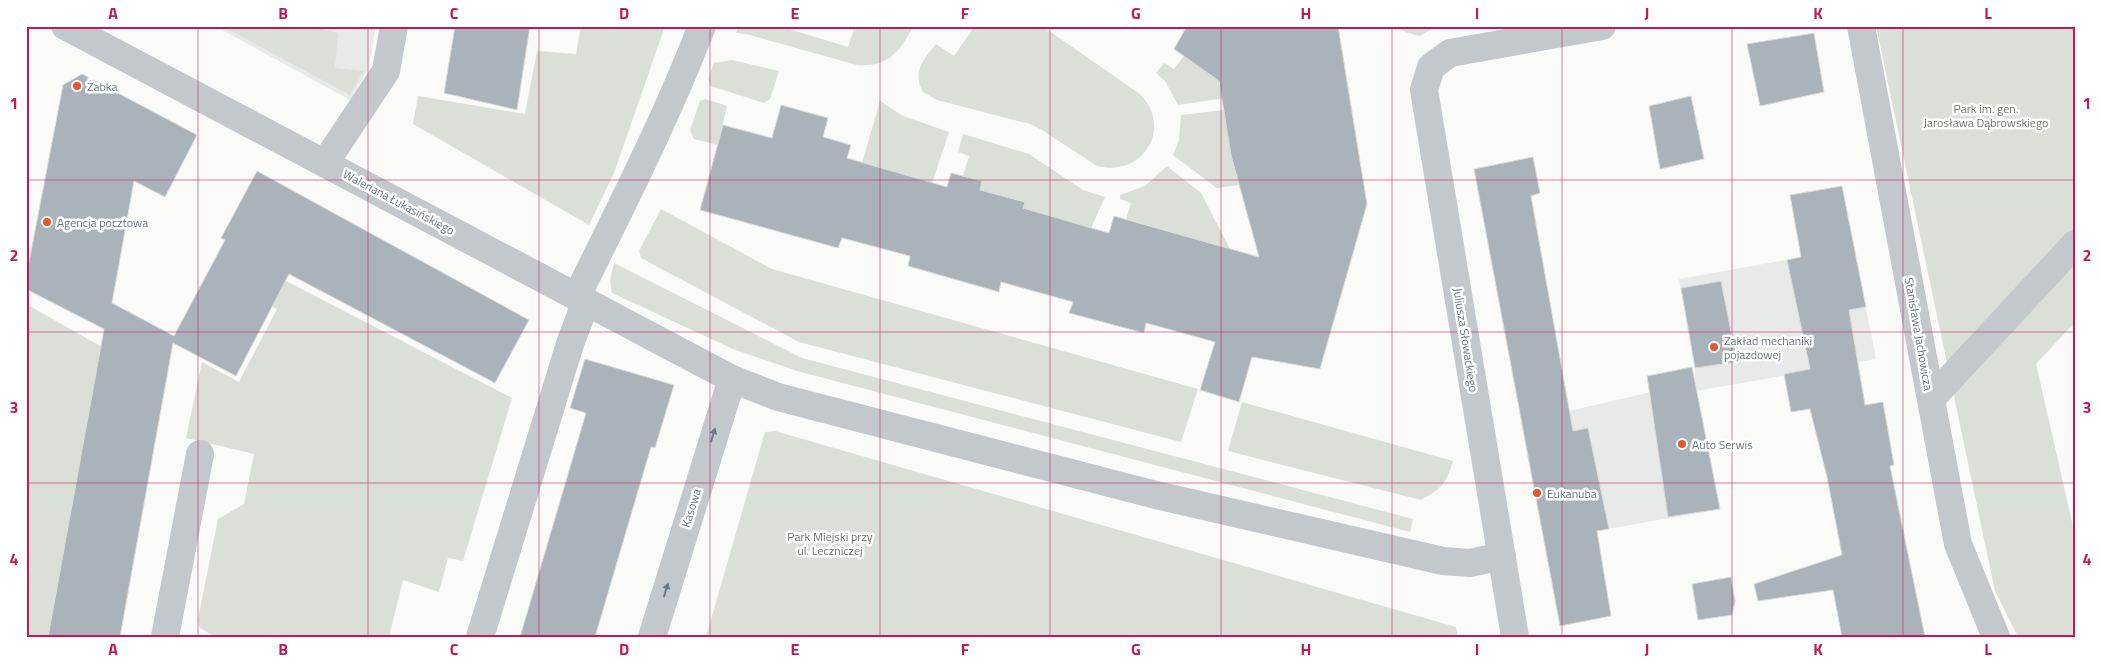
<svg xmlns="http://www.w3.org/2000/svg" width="2101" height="663" font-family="'Titillium Web',sans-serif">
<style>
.built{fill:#e8e9e9}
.green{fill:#dadfd7}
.building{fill:#aab3b9;stroke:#dcdcda}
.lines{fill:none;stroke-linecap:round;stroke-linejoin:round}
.minor{stroke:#c3c8cc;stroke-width:28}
.oneway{fill:#6a7a87}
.grid{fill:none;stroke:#c2185b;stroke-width:1;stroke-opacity:0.55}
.poi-dot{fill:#e4572e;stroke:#fff;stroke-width:2}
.labels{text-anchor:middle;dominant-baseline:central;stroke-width:5;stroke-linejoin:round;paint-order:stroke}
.poi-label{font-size:12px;fill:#657683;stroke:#fff;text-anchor:start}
.park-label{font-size:12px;fill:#687a64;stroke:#fff}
.street-label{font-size:12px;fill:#657683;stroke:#fff}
.neatline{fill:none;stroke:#c2185b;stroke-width:2}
.grid-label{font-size:16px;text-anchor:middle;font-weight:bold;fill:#c2185b}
</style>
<rect width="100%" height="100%" fill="#fafaf8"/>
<g class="built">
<polygon points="215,26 376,26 368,70 350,100"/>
<polygon points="1854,248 1876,359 1697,391 1720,509 1597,531 1544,542 1521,422 1695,382 1695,366 1679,279"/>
</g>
<g class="green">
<polygon points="222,26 308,26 338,33 335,68 364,71 350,95"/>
<polygon points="581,26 665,26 614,173 589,225 413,124 418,96 525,114 537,51 576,54"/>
<path d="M 738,26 L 779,26 L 848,47 L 855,26 L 914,26 C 898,52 890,67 857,65 L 746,34 L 736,33 Z"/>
<path d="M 975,26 L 1042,26 L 1140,94 C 1173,127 1144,178 1097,166 L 1042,130 L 1030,124 L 937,100 L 923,92 C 912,72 923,60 936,44 L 954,56 Z"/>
<polygon points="1396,26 1437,26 1420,36 1405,32"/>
<polygon points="1876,26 2075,26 2075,322 2036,364 2075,535 2075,637 2018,637 1995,591"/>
<polygon points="1208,54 1238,96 1178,105 1165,81 1156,73 1164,63 1174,69 1184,56"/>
<polygon points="732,60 779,71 770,99 764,103 711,86 708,79 714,63"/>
<polygon points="705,99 727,106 718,145 694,139 690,130 700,101"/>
<polygon points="880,101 903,116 949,132 932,183 862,163"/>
<polygon points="1224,110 1239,185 1217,188 1173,155 1179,140 1181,115"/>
<polygon points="963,134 1029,154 1083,190 1105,197 1091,228 1023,209 1024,202 980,190 963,176 969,156 958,152"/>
<polygon points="1167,166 1201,193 1230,249 1126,219 1131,203 1120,199 1120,195 1145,186"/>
<polygon points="661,209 772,269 1198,389 1181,442 799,342 641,258 639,251"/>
<polygon points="234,254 512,398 463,561 448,558 439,592 403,580 389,637 221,637 210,634 199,627 198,619 218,519 244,504 254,454 186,438 202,362 239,382 277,309 222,279"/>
<polygon points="614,263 802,358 1413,519 1410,532 797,371 733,349 612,293 610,280"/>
<polygon points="26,304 102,347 48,637 26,637"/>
<path d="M 1242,402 L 1453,461 C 1446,484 1442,488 1421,500 L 1228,451 Z"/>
<polygon points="775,431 1456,627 1458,637 706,637 765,432"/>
</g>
<g class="building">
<polygon points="455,26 530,26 517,110 444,93"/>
<polygon points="1187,26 1338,26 1367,204 1320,369 1252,357 1239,402 1200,390 1215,342 1146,323 1144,333 1069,313 1073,302 1001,282 999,292 908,266 910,256 842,238 838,248 700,210 723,125 772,138 781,105 828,118 823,137 851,145 847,158 947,187 951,173 982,181 980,190 1025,202 1023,208 1109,233 1114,216 1259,257 1231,155 1219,81 1174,49"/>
<polygon points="1814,33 1824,92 1760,106 1747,44"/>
<polygon points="82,74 197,135 165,197 134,181 112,303 174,336 225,240 221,238 257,171 529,320 495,383 289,274 236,376 173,343 120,637 48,637 104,329 26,289 26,278 63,85"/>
<polygon points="1691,96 1704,159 1660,169 1649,106"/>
<polygon points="1533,157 1540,193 1531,196 1573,431 1588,428 1609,529 1597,531 1611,616 1560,626 1474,169"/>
<polygon points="1842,186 1866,307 1849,310 1865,405 1883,402 1894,465 1890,466 1925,637 1842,637 1833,590 1758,601 1754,584 1842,555 1827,477 1810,409 1791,412 1784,374 1810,369 1787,260 1801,257 1790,195"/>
<polygon points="1721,281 1737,362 1695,368 1681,288"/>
<polygon points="585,359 674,385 655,448 651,447 595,637 520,637 586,413 570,408"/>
<polygon points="1692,367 1720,509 1668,517 1647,376"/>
<polygon points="1731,577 1735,601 1732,615 1698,620 1692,584"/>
</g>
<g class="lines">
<g class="minor">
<polyline points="65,26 732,379 778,397 1156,495 1443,561 1470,563 1502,556"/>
<polyline points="1861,26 1958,544 1996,637"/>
<polyline points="325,163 386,71 394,26"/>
<path d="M 577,296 C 621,207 666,119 702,26"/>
<polyline points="1931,399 2075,244"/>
<polyline points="165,637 200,454"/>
<polyline points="480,637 570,344 586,301"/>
<polyline points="652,637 732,379"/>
<polyline points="1515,637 1424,90 1431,67 1450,53 1602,26"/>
</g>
</g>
<defs><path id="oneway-solid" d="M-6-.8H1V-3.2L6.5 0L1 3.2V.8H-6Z" transform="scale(1.25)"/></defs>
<g class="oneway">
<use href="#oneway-solid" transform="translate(713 435) rotate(-73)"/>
<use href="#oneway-solid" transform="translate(666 590) rotate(-73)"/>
</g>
<path class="grid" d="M 198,26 L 198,637M 368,26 L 368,637M 539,26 L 539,637M 710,26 L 710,637M 880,26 L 880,637M 1050,26 L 1050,637M 1221,26 L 1221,637M 1392,26 L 1392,637M 1562,26 L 1562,637M 1732,26 L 1732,637M 1903,26 L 1903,637M 26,180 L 2075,180M 26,332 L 2075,332M 26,483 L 2075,483"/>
<g class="poi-dot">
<circle cx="77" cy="86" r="5"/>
<circle cx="47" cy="222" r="5"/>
<circle cx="1714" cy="347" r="5"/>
<circle cx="1682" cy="444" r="5"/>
<circle cx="1537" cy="493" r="5"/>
</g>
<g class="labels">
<g class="poi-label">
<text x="87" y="86">Żabka</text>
<text x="57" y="222">Agencja pocztowa</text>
<text x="1724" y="340">Zakład mechaniki<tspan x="1724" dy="14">pojazdowej</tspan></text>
<text x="1692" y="444">Auto Serwis</text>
<text x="1547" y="493">Eukanuba</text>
</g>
<g class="park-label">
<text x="1986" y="108">Park im. gen.<tspan x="1986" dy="14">Jarosława Dąbrowskiego</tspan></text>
<text x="830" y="536">Park Miejski przy<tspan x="830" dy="14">ul. Leczniczej</tspan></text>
</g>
<g class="street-label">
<text transform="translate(399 202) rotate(28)">Waleriana Łukasińskiego</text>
<text transform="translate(1919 334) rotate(80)">Stanisława Jachowicza</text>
<text transform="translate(1466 340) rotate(81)">Juliusza Słowackiego</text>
<text transform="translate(691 508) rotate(-73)">Kasowa</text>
</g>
</g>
<rect width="2101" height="663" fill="none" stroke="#ffffff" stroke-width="55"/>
<rect x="28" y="28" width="2046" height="608" class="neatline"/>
<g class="grid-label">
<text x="113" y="19">A</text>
<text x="283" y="19">B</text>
<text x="454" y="19">C</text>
<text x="624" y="19">D</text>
<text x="795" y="19">E</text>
<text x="965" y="19">F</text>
<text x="1136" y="19">G</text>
<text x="1306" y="19">H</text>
<text x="1477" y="19">I</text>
<text x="1647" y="19">J</text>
<text x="1818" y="19">K</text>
<text x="1988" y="19">L</text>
<text x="14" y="109">1</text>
<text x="2087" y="109">1</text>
<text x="14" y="261">2</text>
<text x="2087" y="261">2</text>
<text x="14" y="413">3</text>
<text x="2087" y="413">3</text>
<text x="14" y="565">4</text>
<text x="2087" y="565">4</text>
<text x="113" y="655">A</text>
<text x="283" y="655">B</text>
<text x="454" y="655">C</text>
<text x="624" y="655">D</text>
<text x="795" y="655">E</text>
<text x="965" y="655">F</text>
<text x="1136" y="655">G</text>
<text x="1306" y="655">H</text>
<text x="1477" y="655">I</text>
<text x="1647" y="655">J</text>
<text x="1818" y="655">K</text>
<text x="1988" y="655">L</text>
</g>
</svg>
